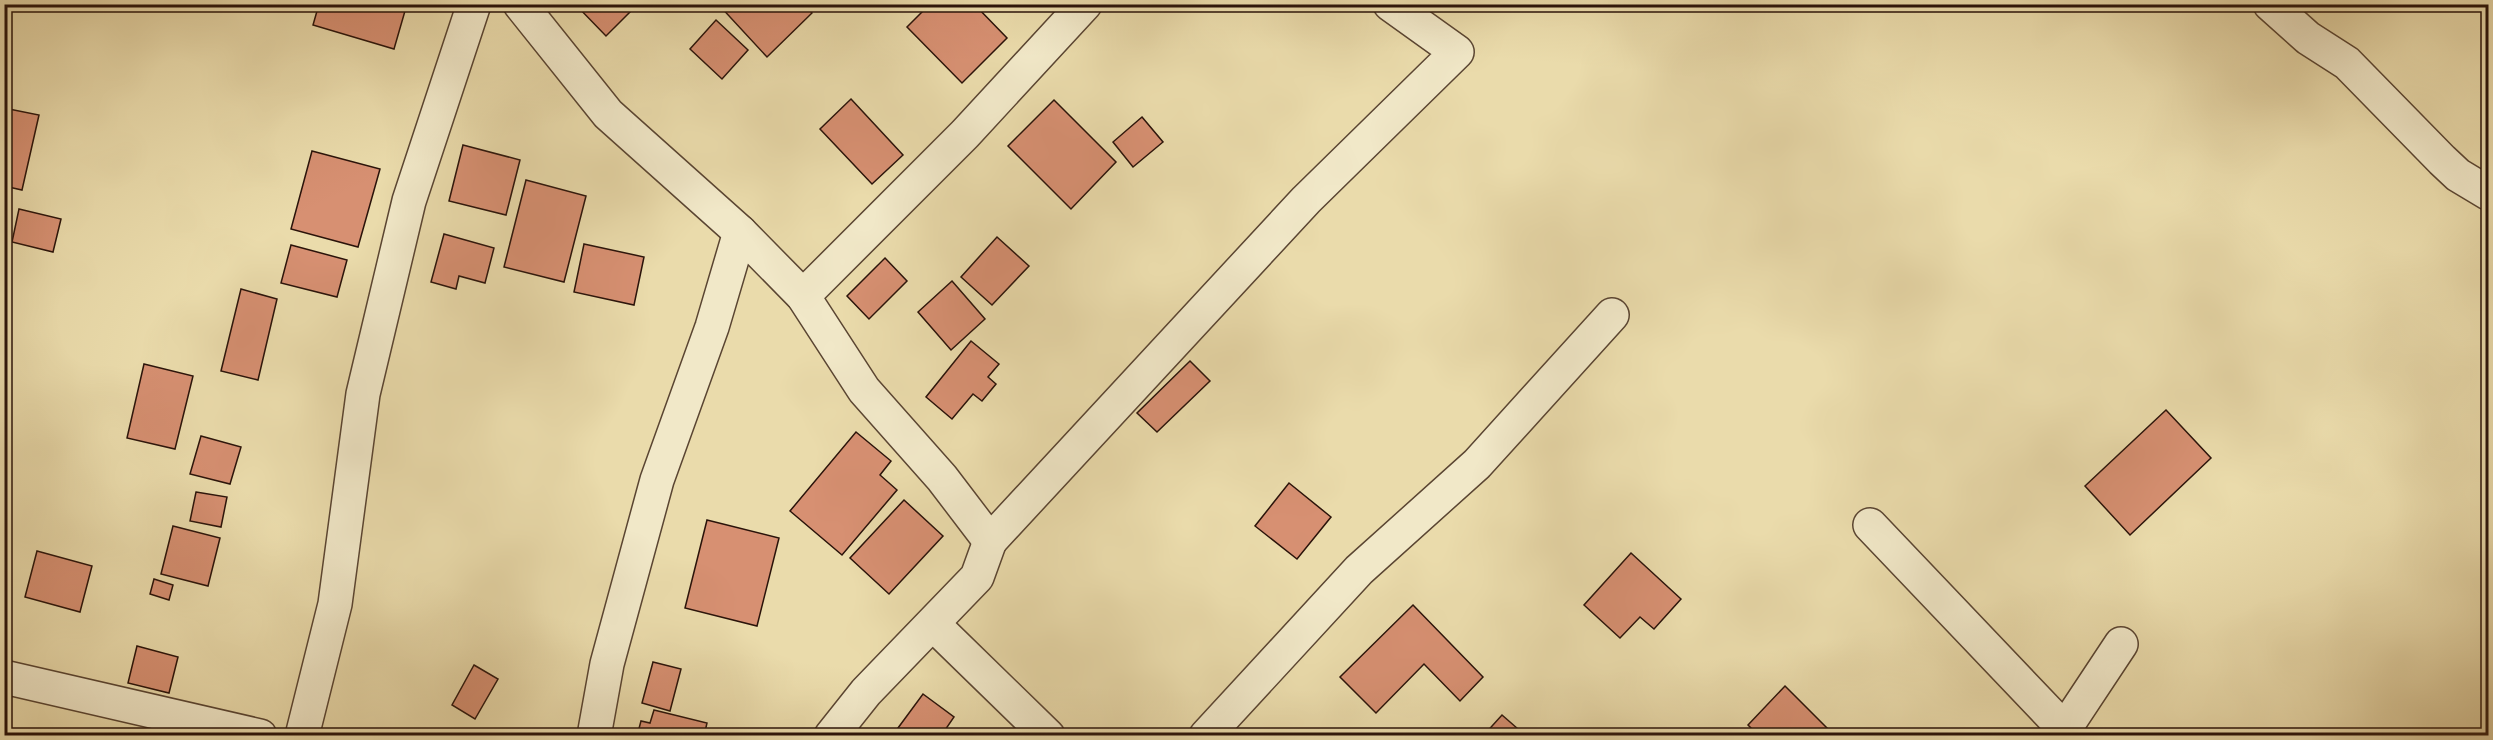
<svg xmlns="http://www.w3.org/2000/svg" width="2493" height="740" font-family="Cardo,serif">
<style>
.building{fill:#d79072;stroke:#2a130a;stroke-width:1.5}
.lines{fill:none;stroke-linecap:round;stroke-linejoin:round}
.street-casing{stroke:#5a4532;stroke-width:36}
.street{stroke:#f1e8c8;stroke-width:33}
</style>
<rect width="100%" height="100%" fill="#eadbab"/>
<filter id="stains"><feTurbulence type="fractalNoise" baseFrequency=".00333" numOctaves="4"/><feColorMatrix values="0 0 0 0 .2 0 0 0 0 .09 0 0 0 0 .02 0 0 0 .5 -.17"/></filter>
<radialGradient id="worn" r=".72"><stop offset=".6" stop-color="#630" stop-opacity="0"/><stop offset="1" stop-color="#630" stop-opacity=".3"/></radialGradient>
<g class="building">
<polygon points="319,4 407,4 394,49 313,25"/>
<polygon points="575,4 638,4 606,36"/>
<polygon points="718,4 805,4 812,13 767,57"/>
<polygon points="930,4 974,4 1007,38 962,83 907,27"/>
<polygon points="716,20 748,50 722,79 690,49"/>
<polygon points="851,99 903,155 872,184 820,129"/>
<polygon points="1054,100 1116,162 1071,209 1008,146"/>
<polygon points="4,108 39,115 22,190 4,186"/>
<polygon points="1142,117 1163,142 1133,167 1113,142"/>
<polygon points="463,145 520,160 506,215 449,201"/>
<polygon points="312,151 380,169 358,247 291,229"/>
<polygon points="526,180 586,196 564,282 504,267"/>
<polygon points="19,209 61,219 53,252 12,242"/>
<polygon points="444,234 494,248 485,283 459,276 456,289 431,282"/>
<polygon points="997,237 1029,266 992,305 961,277"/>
<polygon points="584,244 644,257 634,305 574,292"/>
<polygon points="291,245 347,260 337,297 281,283"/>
<polygon points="885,258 907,281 869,319 847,296"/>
<polygon points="952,281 985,319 951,350 918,312"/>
<polygon points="241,289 277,299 258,380 221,371"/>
<polygon points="971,341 999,364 988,377 996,384 982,401 973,394 952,419 926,397"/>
<polygon points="1190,361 1210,381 1157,432 1137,413"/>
<polygon points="144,364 193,376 175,449 127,438"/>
<polygon points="2166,410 2211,458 2130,535 2085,486"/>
<polygon points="856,432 891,461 880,475 897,490 842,555 790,511"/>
<polygon points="201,436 241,447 230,484 190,474"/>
<polygon points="1289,483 1331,517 1297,559 1255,526"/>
<polygon points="196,492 227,497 221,527 190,521"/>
<polygon points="904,500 943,536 889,594 850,558"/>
<polygon points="707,520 779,538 757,626 685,608"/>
<polygon points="173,526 220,538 208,586 161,574"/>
<polygon points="37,551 92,566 80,612 25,597"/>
<polygon points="1631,553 1681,599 1654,629 1640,617 1620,638 1584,605"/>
<polygon points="154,579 173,585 169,600 150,594"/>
<polygon points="1413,605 1483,677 1460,701 1424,664 1376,713 1340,677"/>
<polygon points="137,646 178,657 169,693 128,683"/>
<polygon points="653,662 681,669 670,711 642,703"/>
<polygon points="474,665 498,679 475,719 452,705"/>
<polygon points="1785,686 1835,736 1759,736 1748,725"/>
<polygon points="923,694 954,717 941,736 907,736 898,728"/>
<polygon points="654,710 707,723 704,736 637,736 641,721 650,723"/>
<polygon points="1502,715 1526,736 1483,736"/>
</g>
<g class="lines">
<defs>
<g id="street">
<polyline points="520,4 608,114 740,232 803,296 864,390 942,478 990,541 1306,200 1457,52 1390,4"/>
<polyline points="2270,4 2308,38 2347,63 2442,160 2458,175 2488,193"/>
<polyline points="803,296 965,134 1085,4"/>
<polyline points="1870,525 2071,736"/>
<polyline points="934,625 1048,736"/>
<polyline points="4,677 260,736"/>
<polyline points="302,736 335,604 363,394 409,201 474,4"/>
<polyline points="594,736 607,664 657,480 712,327 740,232"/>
<polyline points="831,736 866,692 977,577 990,541"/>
<polyline points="1206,736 1359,570 1477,464 1612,315"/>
<polyline points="2060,736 2121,644"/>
</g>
</defs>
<use href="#street" class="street-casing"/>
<use href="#street" class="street"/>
</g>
<rect width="2493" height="740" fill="none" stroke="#eadbab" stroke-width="24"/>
<rect x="6" y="6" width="2481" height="728" fill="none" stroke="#2a130a" stroke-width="3"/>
<rect x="12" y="12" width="2469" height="716" fill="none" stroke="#2a130a" stroke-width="1.5"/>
<rect width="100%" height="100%" filter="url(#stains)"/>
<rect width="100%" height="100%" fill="url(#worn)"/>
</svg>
